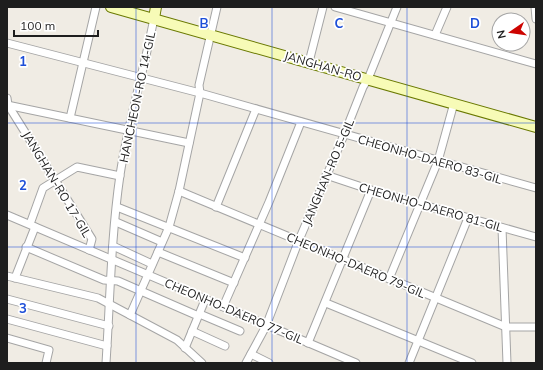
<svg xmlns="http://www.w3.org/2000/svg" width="543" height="370" font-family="Mulish,sans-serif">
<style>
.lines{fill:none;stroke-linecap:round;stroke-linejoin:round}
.street-casing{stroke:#a5a5a5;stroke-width:9}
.secondary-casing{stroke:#6a7902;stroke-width:12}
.street{stroke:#fff;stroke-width:7}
.secondary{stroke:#f7fbb7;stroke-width:10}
.grid{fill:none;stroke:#1d4ed8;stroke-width:1;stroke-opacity:0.55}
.labels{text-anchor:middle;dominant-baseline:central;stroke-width:3.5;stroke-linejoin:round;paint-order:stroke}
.street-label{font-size:12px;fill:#1e1e1e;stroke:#fff}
.grid-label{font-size:13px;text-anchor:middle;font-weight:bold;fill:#1d4ed8;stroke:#fff;stroke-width:3.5;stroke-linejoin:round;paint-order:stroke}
</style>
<rect width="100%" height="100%" fill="#f0ece4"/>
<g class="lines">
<defs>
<g id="street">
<polyline points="335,7 536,64"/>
<polyline points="535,7 536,19"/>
<polyline points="435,35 447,7"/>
<polyline points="7,43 200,93 536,188"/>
<polyline points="309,62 323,7"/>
<polyline points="7,98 8,105 92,239 89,250"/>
<polyline points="7,105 189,143"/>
<polyline points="70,118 96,7"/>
<polyline points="326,175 371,190 536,237"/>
<polyline points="179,191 506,327 536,327"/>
<polyline points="117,207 245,258"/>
<polyline points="216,207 256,109"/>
<polyline points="7,215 356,363"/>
<polyline points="116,222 162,242"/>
<polyline points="30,224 43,188 77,167 120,176"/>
<polyline points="502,228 507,363"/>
<polyline points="113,246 152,264"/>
<polyline points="26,247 104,280 118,281 196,315 202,315 240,331"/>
<polyline points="158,252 234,283"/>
<polyline points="7,276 98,298 177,340 202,363"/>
<polyline points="15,278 35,227"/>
<polyline points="389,279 438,161 454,103"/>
<polyline points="7,299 109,326"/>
<polyline points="326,303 472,363"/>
<polyline points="223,307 269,202 301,122"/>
<polyline points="130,315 169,227 179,191 200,93 199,85 217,7"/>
<polyline points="7,319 107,346"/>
<polyline points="192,331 225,346"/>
<polyline points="7,338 49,350 46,363"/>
<polyline points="308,343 371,190"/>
<polyline points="185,348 205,300"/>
<polyline points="251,354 269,363"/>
<path d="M 106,363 C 110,301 111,237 120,175 C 128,122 144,71 154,18"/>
<polyline points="246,363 266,326 299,240 344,135 363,87 368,79 397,7"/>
<polyline points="409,363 468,218"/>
</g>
<g id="secondary">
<polyline points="111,7 536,127"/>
<polyline points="154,18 156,7"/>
</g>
</defs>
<use href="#street" class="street-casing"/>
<use href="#secondary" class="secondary-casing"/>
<use href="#street" class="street"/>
<use href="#secondary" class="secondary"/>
</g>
<path class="grid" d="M 136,7 L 136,363M 272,7 L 272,363M 407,7 L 407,363M 7,123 L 536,123M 7,247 L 536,247"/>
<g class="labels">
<g class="street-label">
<text transform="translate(323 66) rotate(16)">JANGHAN-RO</text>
<text transform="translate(137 97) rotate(-78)">HANCHEON-RO 14-GIL</text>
<text transform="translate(430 159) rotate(16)">CHEONHO-DAERO 83-GIL</text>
<text transform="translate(328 172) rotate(-67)">JANGHAN-RO 5-GIL</text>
<text transform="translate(57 184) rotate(59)">JANGHAN-RO 17-GIL</text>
<text transform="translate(431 207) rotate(16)">CHEONHO-DAERO 81-GIL</text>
<text transform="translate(356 265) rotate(23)">CHEONHO-DAERO 79-GIL</text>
<text transform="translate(234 311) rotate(23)">CHEONHO-DAERO 77-GIL</text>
</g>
</g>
<g class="grid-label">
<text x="204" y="28">B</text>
<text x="339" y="28">C</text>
<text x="475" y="28">D</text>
<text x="23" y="66">1</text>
<text x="23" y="190">2</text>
<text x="23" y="313">3</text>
</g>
<rect width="543" height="370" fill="none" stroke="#1e1e1e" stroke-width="16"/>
<g transform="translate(511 32) rotate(257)"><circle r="19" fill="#ffffff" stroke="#a5a5a5"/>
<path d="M0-3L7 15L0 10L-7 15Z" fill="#cd0400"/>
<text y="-6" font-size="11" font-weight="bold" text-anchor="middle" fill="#1e1e1e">N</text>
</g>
<path d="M14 30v6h84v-6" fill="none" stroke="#1e1e1e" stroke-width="2"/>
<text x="20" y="30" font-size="12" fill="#1e1e1e" stroke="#ffffff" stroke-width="3" paint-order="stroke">100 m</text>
</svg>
